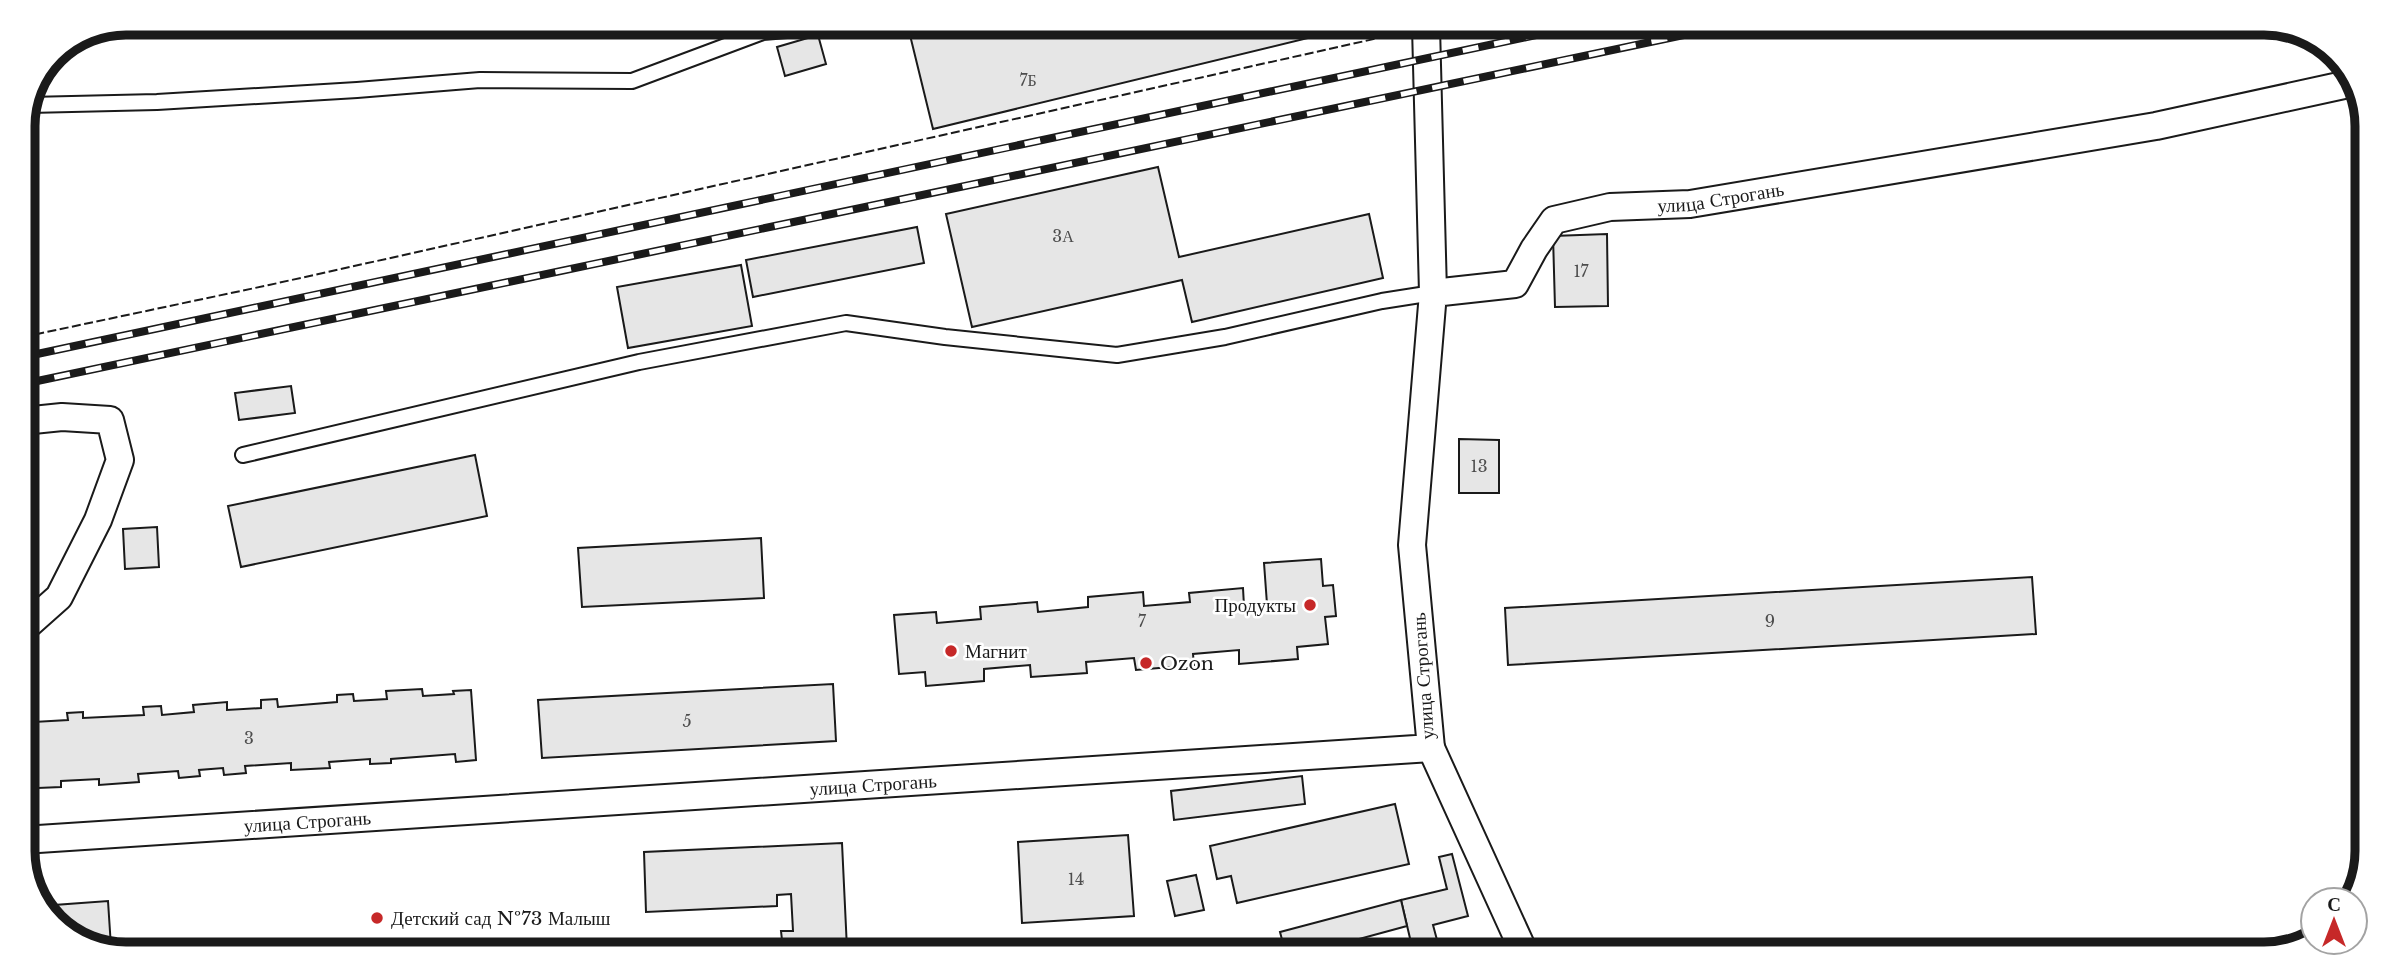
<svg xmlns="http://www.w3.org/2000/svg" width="2390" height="977" font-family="'Libre Baskerville',serif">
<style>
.building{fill:#e6e6e6;stroke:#1a1a1a;stroke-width:2}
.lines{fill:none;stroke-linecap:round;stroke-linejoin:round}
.lane-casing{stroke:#1a1a1a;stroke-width:18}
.street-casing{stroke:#1a1a1a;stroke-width:30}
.lane{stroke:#fff;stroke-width:14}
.street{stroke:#fff;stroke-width:26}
.rail-casing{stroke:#1a1a1a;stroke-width:8}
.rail{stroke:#fff;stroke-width:5;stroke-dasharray:16;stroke-linecap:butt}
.fence{stroke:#1a1a1a;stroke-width:2;stroke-dasharray:9 3.5;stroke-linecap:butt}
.poi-dot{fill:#c62828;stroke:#fff;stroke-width:2.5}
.labels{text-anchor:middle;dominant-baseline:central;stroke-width:5;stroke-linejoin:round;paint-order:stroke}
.number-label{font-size:16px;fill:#4d4d4d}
.street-label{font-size:19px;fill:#1a1a1a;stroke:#fff}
.poi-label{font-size:19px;fill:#1a1a1a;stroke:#fff;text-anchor:start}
.rim{fill:none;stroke:#1a1a1a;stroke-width:9}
</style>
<rect width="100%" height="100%" fill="#fff"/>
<g class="building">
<polygon points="932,26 1353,27 933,129 909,31"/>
<polygon points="818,35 826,64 785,76 777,47"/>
<polygon points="1158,167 1179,257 1369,214 1383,278 1192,322 1182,280 972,327 946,214"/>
<polygon points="917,227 924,263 753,297 746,260"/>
<polygon points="1607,234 1608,306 1555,307 1553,236"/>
<polygon points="741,265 752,326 628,348 617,287"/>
<polygon points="291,386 295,413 239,420 235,393"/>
<polygon points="1459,439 1499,440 1499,493 1459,493"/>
<polygon points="475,455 487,516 241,567 228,506"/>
<polygon points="157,527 159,567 125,569 123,529"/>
<polygon points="761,538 764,598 582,607 578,548"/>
<polygon points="1321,559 1323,586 1333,585 1336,616 1325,617 1328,644 1297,647 1298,659 1239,664 1239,650 1193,654 1194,665 1136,670 1134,658 1086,662 1087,673 1031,677 1030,665 984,669 984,681 926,686 925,672 899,674 894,615 936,612 937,623 981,619 980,607 1037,602 1038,612 1088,607 1088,597 1143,592 1144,606 1190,602 1189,593 1243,588 1244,606 1267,604 1264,563"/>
<polygon points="2032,577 2036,634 1508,665 1505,608"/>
<polygon points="833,684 836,741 542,758 538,700"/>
<polygon points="422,689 423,696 454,694 453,691 471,690 476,760 456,762 455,754 391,759 391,763 370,764 370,759 329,762 330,768 291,770 291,763 245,766 246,773 224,775 223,768 199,770 200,776 179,778 178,771 138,774 139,782 99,785 99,779 61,781 61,787 38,788 38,782 23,784 23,715 34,715 34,722 68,720 67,713 83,712 83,718 144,715 143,707 161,706 162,715 194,712 193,705 227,702 227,710 261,708 261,700 277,699 278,707 337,702 337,695 353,694 354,701 387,699 386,691"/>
<polygon points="1302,776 1305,804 1174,820 1171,791"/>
<polygon points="1395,804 1409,864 1237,903 1231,876 1217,879 1210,846"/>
<polygon points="1128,835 1134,916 1022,923 1018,842"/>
<polygon points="842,843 847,949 783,949 781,931 793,931 791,894 777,895 777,906 646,912 644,852"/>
<polygon points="1452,854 1468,916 1433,925 1440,951 1413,951 1401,900 1447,889 1439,857"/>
<polygon points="1196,875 1204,910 1175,916 1167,881"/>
<polygon points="1401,900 1407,926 1315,951 1285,951 1280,932"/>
<polygon points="108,901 111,947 87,947 44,914 41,906"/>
</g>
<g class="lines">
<defs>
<g id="lane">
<polyline points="29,105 157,102 357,90 480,80 632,81 763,32 847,25"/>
<polyline points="243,455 639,362 846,323 945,337 1117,355 1225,337 1382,301 1433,293"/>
</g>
<g id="street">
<polyline points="1426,27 1433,293"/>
<polyline points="23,421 62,417 110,420 120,460 98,520 59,597 23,629"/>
<polyline points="1431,748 1524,952"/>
<path id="s1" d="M 23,840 L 1431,748 L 1412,545 L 1433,293 L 1515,284 L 1534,249 L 1554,220 L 1610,207 L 1690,204 L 2156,126 L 2353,83"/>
</g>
</defs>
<use href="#lane" class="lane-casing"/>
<use href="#street" class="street-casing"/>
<use href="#lane" class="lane"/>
<use href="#street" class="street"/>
<defs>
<g id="rail">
<polyline points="23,357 1569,28"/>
<polyline points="23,384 1717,28"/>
</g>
</defs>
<use href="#rail" class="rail-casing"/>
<use href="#rail" class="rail"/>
<polyline class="fence" points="23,337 269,285 1392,35 1390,27"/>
</g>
<g class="poi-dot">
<circle cx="1310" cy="605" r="7"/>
<circle cx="951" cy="651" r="7"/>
<circle cx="1146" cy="663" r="7"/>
<circle cx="377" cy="918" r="7"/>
</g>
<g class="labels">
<g class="number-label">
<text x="1028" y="80">7Б</text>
<text x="1063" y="236">3А</text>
<text x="1581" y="271">17</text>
<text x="1479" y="466">13</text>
<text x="1142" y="621">7</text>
<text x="1770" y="621">9</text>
<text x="687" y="721">5</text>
<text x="249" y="738">3</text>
<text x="1076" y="879">14</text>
</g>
<g class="street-label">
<text stroke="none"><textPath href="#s1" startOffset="2194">улица Строгань</textPath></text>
<text transform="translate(1423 676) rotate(-94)">улица Строгань</text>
<text stroke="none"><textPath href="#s1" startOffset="852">улица Строгань</textPath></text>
<text stroke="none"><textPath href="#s1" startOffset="285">улица Строгань</textPath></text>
</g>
<g class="poi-label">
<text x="1296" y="605" text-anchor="end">Продукты</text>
<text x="965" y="651">Магнит</text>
<text x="1160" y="663">Ozon</text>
<text x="391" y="918">Детский сад №73 Малыш</text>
</g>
</g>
<path d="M0 0H2390V977H0ZM126 35H2264A91 91 0 0 1 2355 126V851A91 91 0 0 1 2264 942H126A91 91 0 0 1 35 851V126A91 91 0 0 1 126 35Z" fill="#fff" fill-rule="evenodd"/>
<path class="rim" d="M126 35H2264A91 91 0 0 1 2355 126V851A91 91 0 0 1 2264 942H126A91 91 0 0 1 35 851V126A91 91 0 0 1 126 35Z"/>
<g transform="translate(2334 921)"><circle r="33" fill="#ffffff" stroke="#a3a3a3" stroke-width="2"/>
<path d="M0-5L12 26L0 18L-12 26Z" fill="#c62828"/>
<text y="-10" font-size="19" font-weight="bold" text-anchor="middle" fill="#1a1a1a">С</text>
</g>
</svg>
